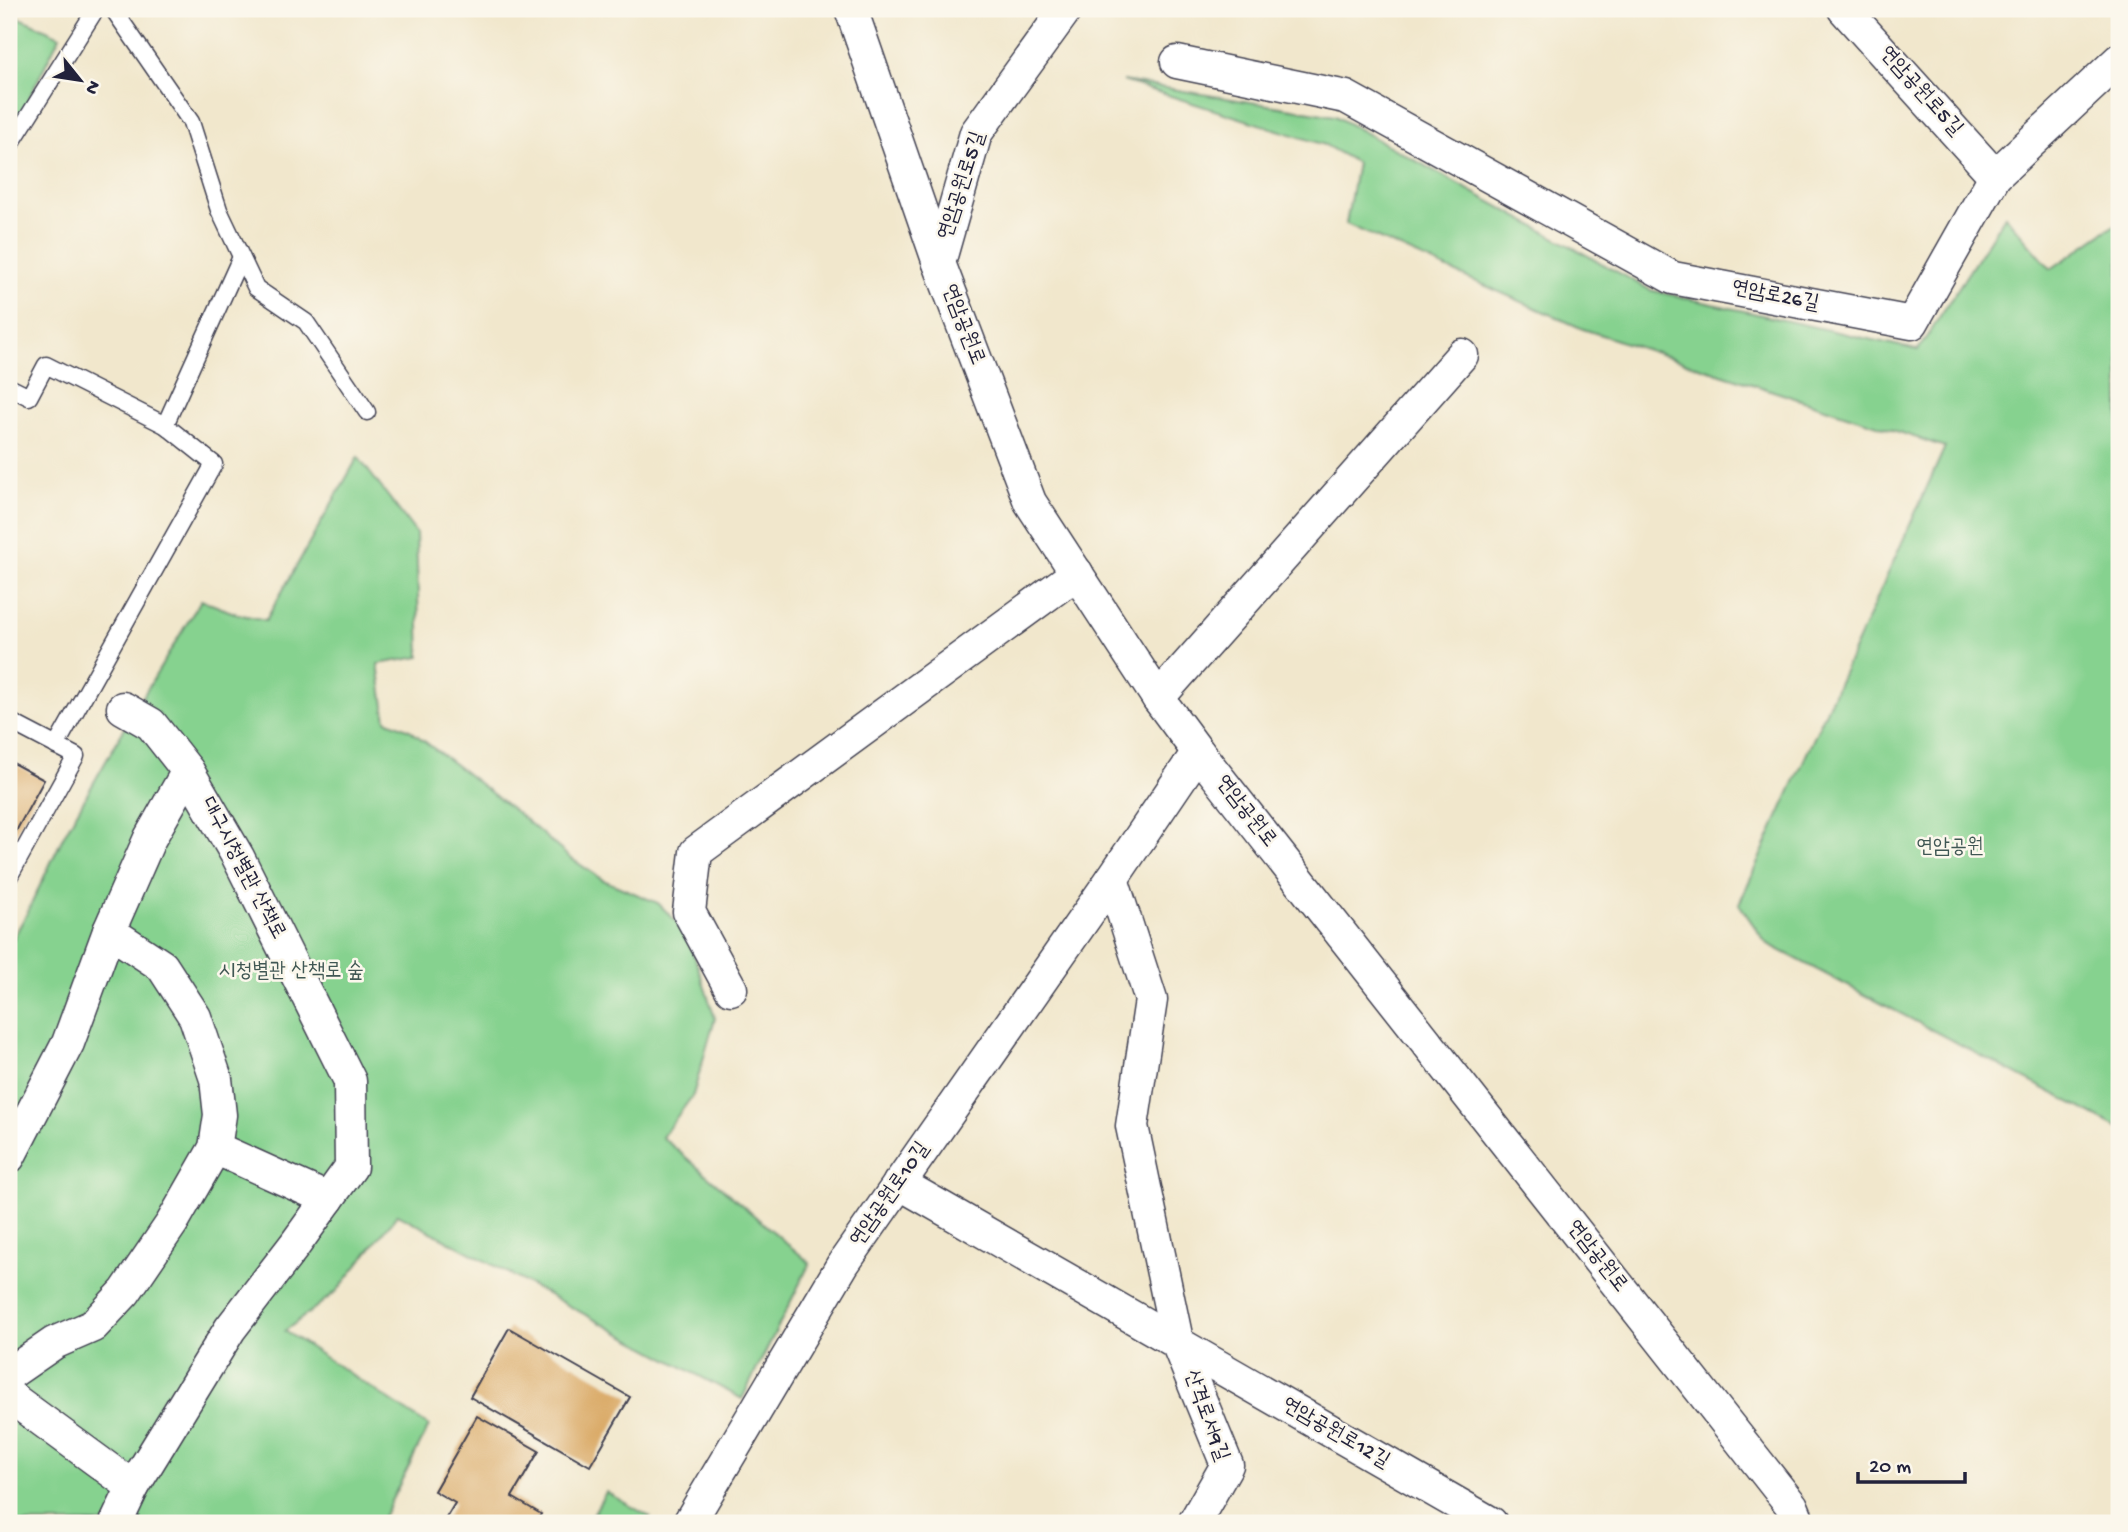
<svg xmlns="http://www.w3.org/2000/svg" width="2128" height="1532" font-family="'Gochi Hand','Poor Story',sans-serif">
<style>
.green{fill:#86d28f;stroke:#547a65;stroke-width:2}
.building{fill:#daaa67}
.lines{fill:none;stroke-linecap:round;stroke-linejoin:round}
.lane-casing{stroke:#414051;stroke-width:19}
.street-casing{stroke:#414051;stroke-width:35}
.lane{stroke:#fff;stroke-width:16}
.street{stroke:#fff;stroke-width:32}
.labels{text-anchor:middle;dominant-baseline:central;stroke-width:5;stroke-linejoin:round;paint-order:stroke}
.street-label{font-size:21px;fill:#22223b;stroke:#fbf7ec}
.park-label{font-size:21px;fill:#405754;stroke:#fbf7ec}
</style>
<rect width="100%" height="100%" fill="#fbf7ec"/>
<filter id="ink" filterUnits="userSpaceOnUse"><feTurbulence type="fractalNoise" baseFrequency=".0143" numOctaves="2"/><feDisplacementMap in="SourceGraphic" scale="14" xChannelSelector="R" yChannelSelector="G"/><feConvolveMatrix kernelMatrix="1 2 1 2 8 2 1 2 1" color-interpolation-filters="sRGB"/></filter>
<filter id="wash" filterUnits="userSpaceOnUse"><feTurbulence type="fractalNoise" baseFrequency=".00686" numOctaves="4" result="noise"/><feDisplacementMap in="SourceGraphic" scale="28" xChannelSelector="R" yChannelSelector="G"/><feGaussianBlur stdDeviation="1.57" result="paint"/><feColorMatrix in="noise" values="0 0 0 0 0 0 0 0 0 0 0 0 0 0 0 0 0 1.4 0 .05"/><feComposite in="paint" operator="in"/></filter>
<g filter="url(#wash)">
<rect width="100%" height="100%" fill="#f1e7cc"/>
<g class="green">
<polygon points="9,13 60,36 9,138"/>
<polygon points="1123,81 1335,116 1650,290 1918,350 2005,216 2051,269 2119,222 2119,1128 1766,943 1739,904 1945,447 1583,329 1346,224 1357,163 1325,145"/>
<polygon points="358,457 416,533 420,657 378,664 386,720 410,730 520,815 569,857 603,880 658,903 686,931 715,1018 693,1095 662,1137 810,1263 742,1399 398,1214 337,1291 285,1331 429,1426 380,1523 9,1523 9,946 27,913 64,835 139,703 201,600 237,614 266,620"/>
<polygon points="606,1492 650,1517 646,1523 588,1523"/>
</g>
<g id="blocks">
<g class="building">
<polygon points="9,761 44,780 9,844"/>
<polygon points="509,1328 630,1397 590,1466 470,1397"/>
<polygon points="477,1416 539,1451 512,1497 541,1514 536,1523 443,1523 455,1503 434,1491"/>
</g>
</g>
</g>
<g filter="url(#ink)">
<use href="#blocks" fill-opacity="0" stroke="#414051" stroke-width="2"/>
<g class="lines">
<defs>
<g id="lane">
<polyline points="113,9 191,122 219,210 256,288 306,322 367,412"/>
<polyline points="9,147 96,9"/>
<polyline points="9,387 29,397 46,365 165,425 214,464 56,746"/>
<polyline points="165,425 241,257"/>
<polyline points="9,721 76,756 9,877"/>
</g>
<g id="street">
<polyline points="851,9 939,263 1030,502 1158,698 1198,752 1792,1506 1799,1523"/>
<polyline points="1844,9 1995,176"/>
<polyline points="1177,62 1346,97 1673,278 1912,323 1995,176 2119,60"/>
<polyline points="939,263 976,133 1066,9"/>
<polyline points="1158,698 1462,355"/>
<polyline points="1112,879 1151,1000 1132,1126 1178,1345 1227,1465 1194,1523"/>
<polyline points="731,989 689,912 696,852 1077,573"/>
<polyline points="215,1148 328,1199"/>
<polyline points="9,1157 68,1043 109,931 150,838 188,771 151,724 123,708"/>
<polyline points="899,1183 1491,1523"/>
<polyline points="9,1374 54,1343 93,1326 125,1292 172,1223 215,1148 220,1115 216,1079 195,1017 162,966 109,931"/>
<polyline points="9,1396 133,1487 116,1523"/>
<polyline points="133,1487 230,1329 294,1246 351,1167 350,1081 238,857 188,771"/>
<polyline points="689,1523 843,1264 1112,879 1198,752"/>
</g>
</defs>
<use href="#lane" class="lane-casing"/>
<use href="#street" class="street-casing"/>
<use href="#lane" class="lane"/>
<use href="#street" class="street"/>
</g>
</g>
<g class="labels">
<g class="street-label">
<text transform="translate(1920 92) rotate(48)">연암공원로5길</text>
<text transform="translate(963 186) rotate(-72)">연암공원로5길</text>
<text transform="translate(1775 297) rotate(11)">연암로26길</text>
<text transform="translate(962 325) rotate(69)">연암공원로</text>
<text transform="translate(1245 812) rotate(52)">연암공원로</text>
<text transform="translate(242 869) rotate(62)">대구시청별관 산책로</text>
<text transform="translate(891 1195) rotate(-55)">연암공원로10길</text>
<text transform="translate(1596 1257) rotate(52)">연암공원로</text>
<text transform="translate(1205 1416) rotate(70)">산격로서9길</text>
<text transform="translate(1335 1434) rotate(30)">연암공원로12길</text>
</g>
<g class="park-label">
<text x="1950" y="848">연암공원</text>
<text x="291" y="972">시청별관 산책로 숲</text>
</g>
</g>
<rect width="2128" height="1532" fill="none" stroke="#fbf7ec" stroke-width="35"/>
<g transform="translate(80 80) rotate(120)" stroke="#fbf7ec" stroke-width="5" paint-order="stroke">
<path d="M0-5L12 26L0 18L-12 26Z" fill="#22223b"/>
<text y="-10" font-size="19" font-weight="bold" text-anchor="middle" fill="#22223b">N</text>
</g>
<path d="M1858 1472v10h107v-10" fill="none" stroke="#22223b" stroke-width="3.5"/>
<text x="1869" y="1472" font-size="21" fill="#22223b" stroke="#fbf7ec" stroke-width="5" paint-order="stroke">20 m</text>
</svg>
